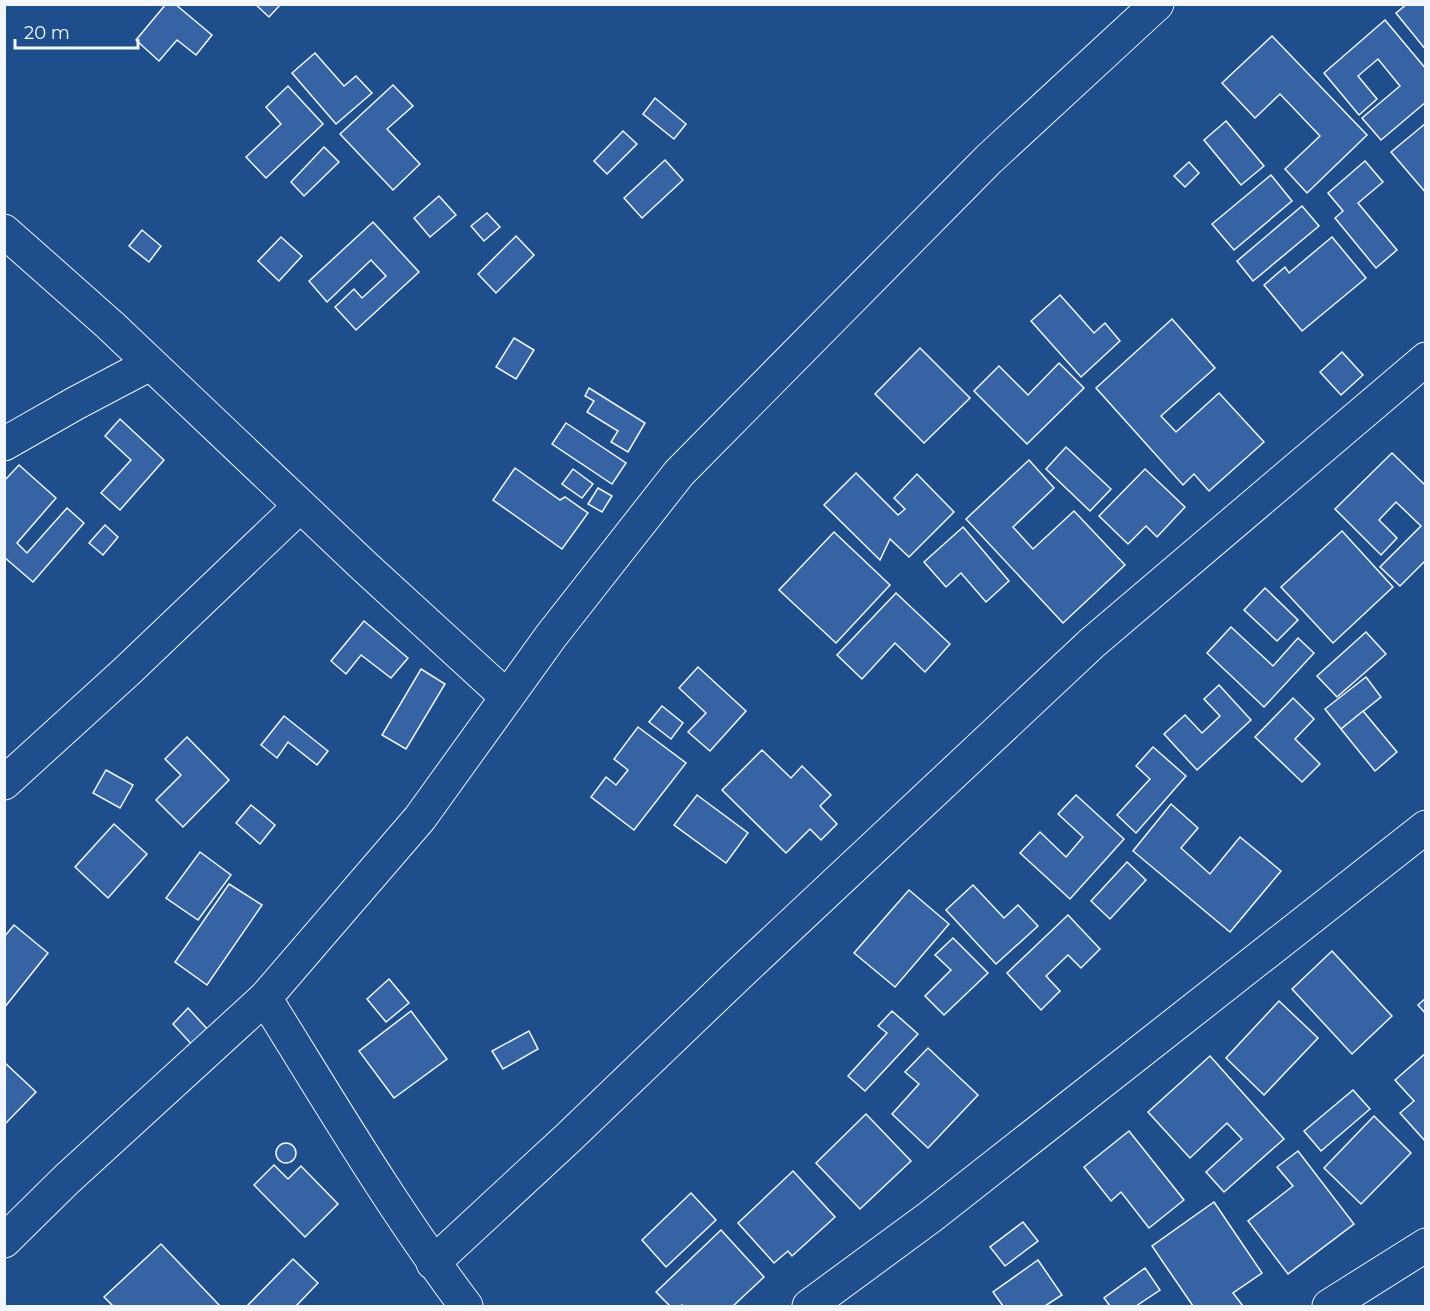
<svg xmlns="http://www.w3.org/2000/svg" width="1430" height="1311" font-family="Montserrat,sans-serif">
<style>
.building{fill:#3563a3;stroke:#f2f6ff;stroke-width:1.5}
.lines{fill:none;stroke-linecap:round;stroke-linejoin:round}
.minor-casing{stroke:#f2f6ff;stroke-width:35}
.minor{stroke:#1f4e8c;stroke-width:33}
</style>
<rect width="100%" height="100%" fill="#1f4e8c"/>
<g class="building">
<polygon points="166,4 175,4 212,35 196,55 177,40 159,61 136,40"/>
<polygon points="255,4 281,4 269,17"/>
<polygon points="1407,4 1426,4 1426,50 1396,13"/>
<polygon points="1385,20 1426,69 1426,102 1381,140 1362,118 1400,86 1378,59 1358,76 1377,99 1359,115 1324,73"/>
<polygon points="1272,36 1367,135 1307,193 1285,169 1320,136 1280,94 1255,118 1222,83"/>
<polygon points="315,53 344,86 356,76 372,93 336,124 292,73"/>
<polygon points="393,85 413,106 387,129 420,164 393,190 340,134"/>
<polygon points="288,86 323,124 266,178 246,157 281,124 266,107"/>
<polygon points="655,98 686,124 674,139 643,114"/>
<polygon points="1226,121 1264,166 1241,185 1204,140"/>
<polygon points="1426,123 1426,193 1391,152"/>
<polygon points="623,131 637,144 607,174 594,161"/>
<polygon points="324,147 339,162 304,196 291,182"/>
<polygon points="665,160 683,180 642,218 624,198"/>
<polygon points="1365,161 1383,182 1358,203 1397,250 1376,268 1335,218 1343,211 1328,193"/>
<polygon points="1189,162 1199,173 1185,187 1174,176"/>
<polygon points="1271,175 1292,201 1234,250 1212,224"/>
<polygon points="439,196 456,215 430,237 414,218"/>
<polygon points="1302,206 1319,226 1253,281 1237,261"/>
<polygon points="487,213 500,227 484,241 471,226"/>
<polygon points="373,222 419,272 356,330 335,307 354,289 362,298 386,276 371,260 327,302 309,281"/>
<polygon points="142,230 161,246 149,262 129,246"/>
<polygon points="516,236 534,255 496,293 478,274"/>
<polygon points="281,237 302,256 279,281 258,261"/>
<polygon points="1332,237 1366,278 1302,331 1264,285 1285,267 1289,273"/>
<polygon points="1060,295 1094,333 1105,323 1120,341 1081,377 1031,321"/>
<polygon points="1172,319 1215,368 1161,416 1176,432 1219,393 1264,442 1209,491 1194,474 1183,485 1096,388"/>
<polygon points="514,338 534,350 516,379 496,367"/>
<polygon points="920,348 970,398 924,443 875,394"/>
<polygon points="1342,352 1363,375 1341,395 1320,372"/>
<polygon points="1059,363 1084,388 1027,444 974,391 999,366 1028,395"/>
<polygon points="589,388 645,423 628,452 611,442 618,431 587,412 594,401 585,396"/>
<polygon points="120,419 164,460 120,510 101,493 131,460 105,436"/>
<polygon points="566,423 626,463 612,484 552,444"/>
<polygon points="1066,447 1111,489 1090,511 1046,469"/>
<polygon points="1392,453 1426,486 1426,560 1400,586 1380,567 1421,526 1396,502 1379,520 1397,538 1381,555 1335,509"/>
<polygon points="1029,460 1054,488 1013,527 1033,549 1074,511 1125,565 1063,623 966,519"/>
<polygon points="19,465 56,498 17,543 27,553 67,508 84,523 33,582 4,557 4,481"/>
<polygon points="515,468 560,500 565,497 588,513 562,549 493,500"/>
<polygon points="573,469 593,484 582,498 562,484"/>
<polygon points="1145,469 1185,507 1157,537 1146,526 1128,544 1099,516"/>
<polygon points="856,473 898,515 905,509 894,498 917,474 954,512 909,557 890,539 880,560 824,505"/>
<polygon points="598,488 612,496 602,512 588,504"/>
<polygon points="105,525 118,537 103,555 89,543"/>
<polygon points="963,527 1009,581 986,602 961,573 946,587 924,562"/>
<polygon points="1342,531 1393,587 1333,643 1281,587"/>
<polygon points="834,532 890,585 836,643 779,590"/>
<polygon points="1265,588 1298,620 1277,641 1244,610"/>
<polygon points="896,593 950,644 925,672 895,643 862,679 837,655"/>
<polygon points="364,621 408,658 391,678 361,655 346,674 331,661"/>
<polygon points="1231,627 1273,666 1298,638 1314,653 1264,707 1207,653"/>
<polygon points="1366,632 1386,654 1337,697 1317,676"/>
<polygon points="698,667 746,711 710,751 688,732 706,713 679,688"/>
<polygon points="421,669 445,684 406,749 382,735"/>
<polygon points="1366,677 1381,697 1341,729 1325,709"/>
<polygon points="1219,685 1251,720 1197,770 1164,734 1185,715 1202,733 1220,716 1204,699"/>
<polygon points="1293,698 1314,719 1295,739 1320,764 1302,782 1255,737"/>
<polygon points="662,706 683,723 671,739 649,722"/>
<polygon points="1363,711 1397,752 1375,771 1341,729"/>
<polygon points="284,716 328,751 317,765 288,742 277,758 261,745"/>
<polygon points="638,727 686,763 634,830 591,797 606,777 616,785 628,770 614,759"/>
<polygon points="187,737 229,780 183,827 156,800 181,775 165,759"/>
<polygon points="1153,747 1186,776 1136,833 1117,815 1150,779 1136,766"/>
<polygon points="762,750 791,778 802,766 831,795 820,806 837,824 821,840 810,829 786,853 722,790"/>
<polygon points="106,770 133,785 120,808 93,793"/>
<polygon points="697,795 748,833 726,863 674,825"/>
<polygon points="1076,795 1124,839 1070,899 1020,853 1040,832 1066,857 1083,837 1058,814"/>
<polygon points="1171,804 1198,828 1181,848 1210,874 1240,837 1281,871 1230,932 1133,851"/>
<polygon points="251,805 275,825 260,844 236,823"/>
<polygon points="114,824 147,854 108,898 75,867"/>
<polygon points="200,852 231,875 198,920 166,898"/>
<polygon points="1127,862 1146,880 1110,919 1091,901"/>
<polygon points="229,884 262,905 207,985 175,962"/>
<polygon points="973,885 1004,918 1018,905 1038,926 996,964 946,910"/>
<polygon points="909,890 949,924 895,987 854,953"/>
<polygon points="1068,915 1100,949 1081,968 1068,955 1046,976 1060,991 1041,1010 1007,973"/>
<polygon points="14,925 48,953 4,1008 4,937"/>
<polygon points="953,938 988,973 944,1015 925,996 951,970 935,955"/>
<polygon points="1332,951 1392,1016 1352,1054 1292,989"/>
<polygon points="389,979 409,1003 386,1022 367,999"/>
<polygon points="1426,998 1426,1014 1418,1005"/>
<polygon points="1279,1001 1318,1038 1264,1095 1226,1058"/>
<polygon points="188,1008 211,1033 195,1048 173,1024"/>
<polygon points="411,1011 447,1059 394,1098 359,1051"/>
<polygon points="892,1011 918,1034 865,1091 848,1076 887,1033 878,1026"/>
<polygon points="529,1031 538,1049 503,1069 492,1051"/>
<polygon points="928,1048 978,1095 928,1148 892,1114 919,1084 905,1072"/>
<polygon points="1426,1053 1426,1142 1400,1113 1414,1101 1395,1080"/>
<polygon points="1210,1056 1284,1139 1224,1192 1206,1172 1242,1139 1227,1123 1190,1158 1148,1112"/>
<polygon points="4,1062 36,1092 5,1124 4,1123"/>
<polygon points="1353,1090 1370,1109 1321,1151 1304,1131"/>
<polygon points="866,1114 911,1161 860,1209 816,1163"/>
<polygon points="1374,1116 1411,1153 1361,1204 1324,1168"/>
<polygon points="1129,1131 1184,1200 1149,1228 1121,1192 1111,1201 1084,1167"/>
<circle cx="286" cy="1153" r="10"/>
<polygon points="1298,1151 1354,1224 1288,1274 1248,1221 1293,1186 1277,1167"/>
<polygon points="274,1165 288,1179 301,1166 338,1204 305,1237 254,1185"/>
<polygon points="793,1171 835,1217 792,1256 788,1251 774,1263 738,1223"/>
<polygon points="691,1193 716,1220 666,1267 642,1240"/>
<polygon points="1214,1202 1262,1273 1233,1293 1243,1306 1193,1306 1152,1246"/>
<polygon points="1023,1222 1038,1241 1005,1266 990,1247"/>
<polygon points="721,1230 764,1277 733,1306 684,1306 682,1305 680,1306 670,1306 656,1292"/>
<polygon points="161,1244 220,1306 113,1306 104,1297"/>
<polygon points="293,1259 318,1283 296,1306 247,1306"/>
<polygon points="1038,1260 1062,1295 1045,1306 1003,1306 993,1292"/>
<polygon points="1145,1268 1160,1290 1136,1306 1110,1306 1104,1298"/>
</g>
<g class="lines">
<defs>
<g id="minor">
<polyline points="4,231 110,325 364,566 507,697"/>
<polyline points="4,444 76,403 150,364"/>
<polyline points="4,783 126,672 300,506"/>
<path d="M 265,998 C 330,1102 392,1208 466,1306"/>
<polyline points="4,1241 67,1179 265,998 420,818 551,636 679,473 989,159 1157,4"/>
<polyline points="433,1263 567,1139 739,974 1092,643 1426,359"/>
<polyline points="809,1306 930,1217 1426,827"/>
<polyline points="1329,1306 1426,1245"/>
</g>
</defs>
<use href="#minor" class="minor-casing"/>
<use href="#minor" class="minor"/>
</g>
<rect width="1430" height="1311" fill="none" stroke="#f2f6ff" stroke-width="12"/>
<path d="M15 39v9h123v-9" fill="none" stroke="#f2f6ff" stroke-width="3"/>
<text x="24" y="39" font-size="18" fill="#f2f6ff" stroke="#1f4e8c" stroke-width="4.5" paint-order="stroke">20 m</text>
</svg>
